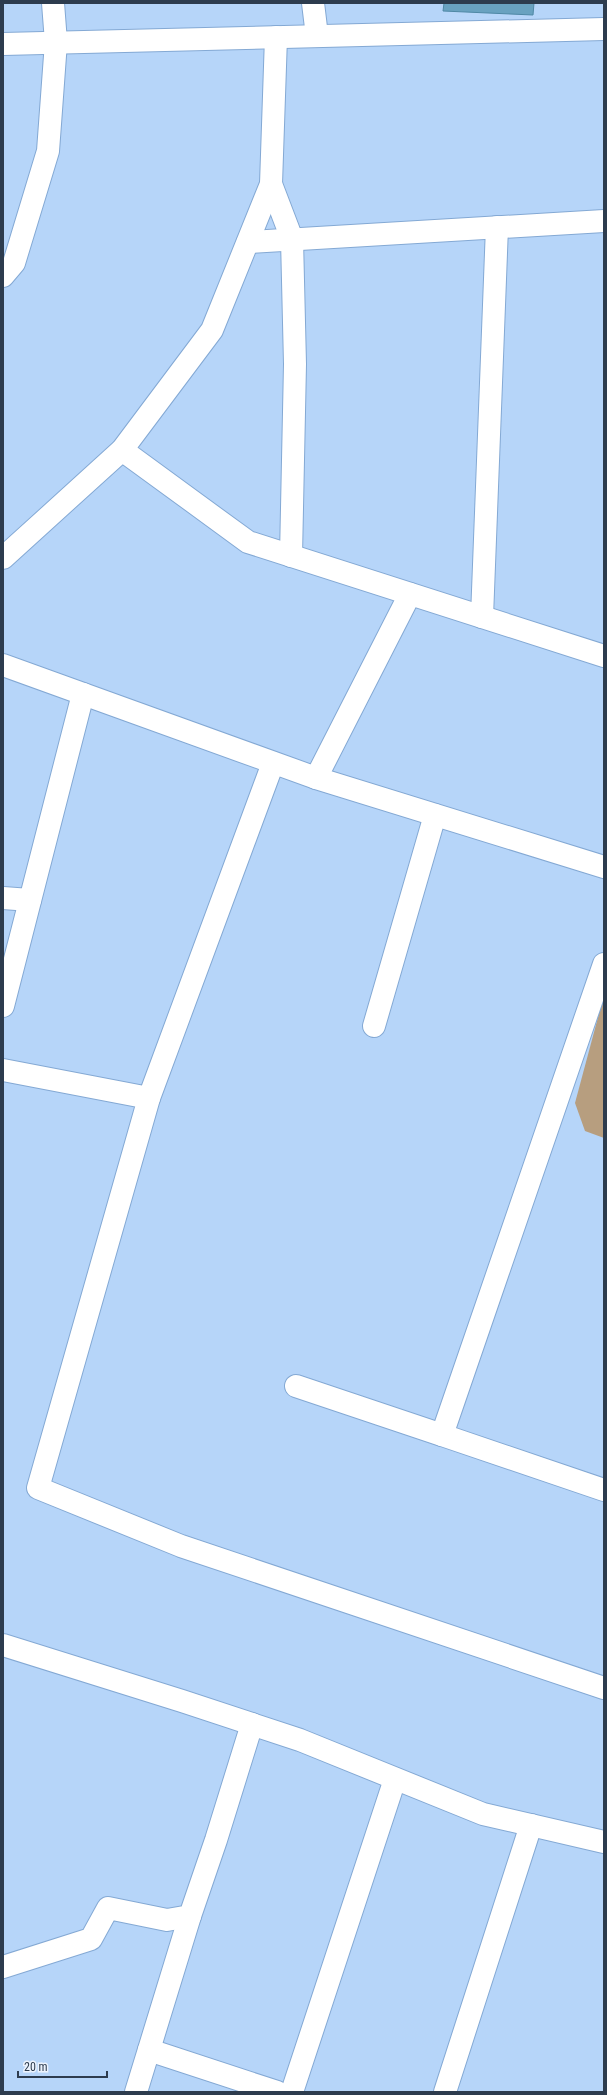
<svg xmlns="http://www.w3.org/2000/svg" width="607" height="2095" font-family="'Roboto Condensed',sans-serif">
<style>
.green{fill:#b79e7f}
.building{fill:#69a2c0;stroke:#4f88a5}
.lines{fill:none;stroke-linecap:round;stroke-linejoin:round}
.street-casing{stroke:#84a9d4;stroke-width:24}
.street{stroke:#fff;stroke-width:22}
</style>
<rect width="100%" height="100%" fill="#b6d5f9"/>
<polygon class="green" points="604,995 604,1138 585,1131 575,1103"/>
<polygon class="building" points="444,3 534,3 533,15 443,11"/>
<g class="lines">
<defs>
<g id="street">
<polyline points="313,3 317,36"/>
<polyline points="3,44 604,29"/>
<polyline points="271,184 292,239 295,364 291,556"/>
<polyline points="248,242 604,221"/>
<polyline points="3,276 14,263 48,151 56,42 53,3"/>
<polyline points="122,450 248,542 604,656"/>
<polyline points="3,558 122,450 212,330 271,184 276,37"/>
<polyline points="482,617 497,227"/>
<polyline points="3,665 316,778 604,867"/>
<polyline points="316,778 410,594"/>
<polyline points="3,898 30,900"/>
<polyline points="3,1006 83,694"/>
<polyline points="374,1026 435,815"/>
<polyline points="3,1070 149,1098 273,763"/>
<polyline points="149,1098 38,1488 181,1546 604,1688"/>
<polyline points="296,1386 442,1435 604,964"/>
<polyline points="442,1435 604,1490"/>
<polyline points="3,1645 182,1701 300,1740 483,1814 604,1842"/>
<polyline points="3,1967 91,1939 108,1908 167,1920 190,1916 216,1840 252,1724"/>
<polyline points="149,2050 277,2092"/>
<polyline points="136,2092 190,1916"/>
<polyline points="292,2092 395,1779"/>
<polyline points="445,2092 531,1825"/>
</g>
</defs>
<use href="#street" class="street-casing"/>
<use href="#street" class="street"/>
</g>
<rect width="607" height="2095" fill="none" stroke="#2d3c4e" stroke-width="8"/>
<path d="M18 2071v6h89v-6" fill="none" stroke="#2d3c4e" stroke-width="2"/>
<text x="24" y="2071" font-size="12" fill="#2d3c4e" stroke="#ecf3fd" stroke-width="3" paint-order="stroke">20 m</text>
</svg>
